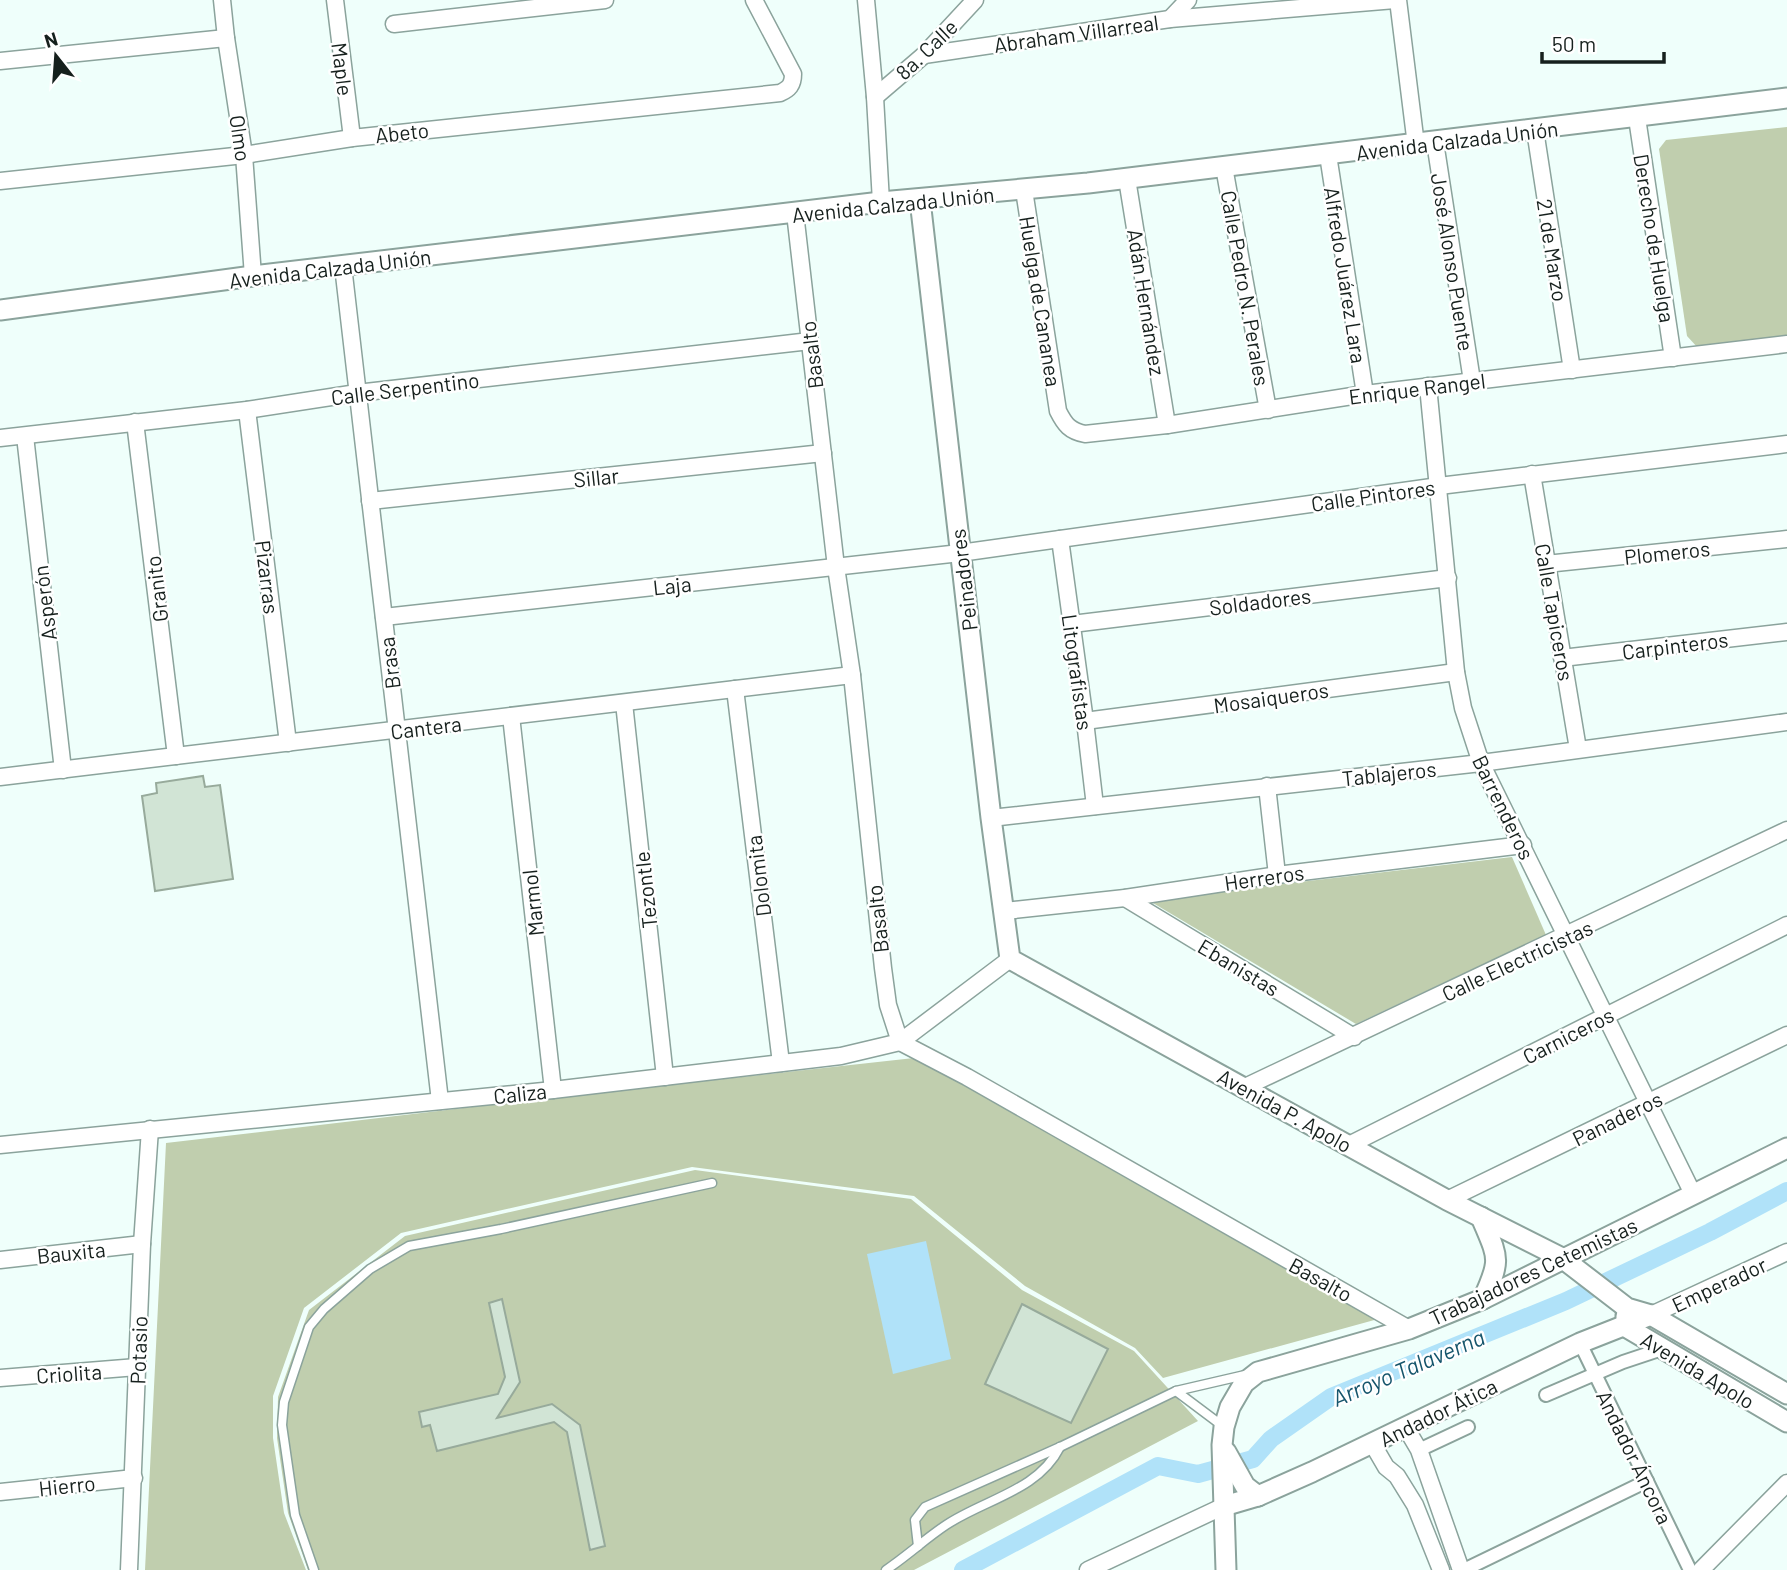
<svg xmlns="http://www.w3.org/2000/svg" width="1787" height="1570" font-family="Barlow,sans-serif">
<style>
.green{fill:#c0ceae}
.water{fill:#b0e2f9}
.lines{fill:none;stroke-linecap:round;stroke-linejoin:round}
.canal{stroke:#b0e2f9;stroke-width:18}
.building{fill:#d1e4d5;stroke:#97aa9b;stroke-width:2}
.service-casing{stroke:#8ba39c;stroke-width:11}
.pedestrian-casing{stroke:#8ba39c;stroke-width:16}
.minor-casing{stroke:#8ba39c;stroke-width:19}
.tertiary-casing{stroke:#8ba39c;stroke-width:23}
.service{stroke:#fff;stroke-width:8}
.pedestrian{stroke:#fff;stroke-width:12}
.minor{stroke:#fff;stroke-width:16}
.tertiary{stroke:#fff;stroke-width:19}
.labels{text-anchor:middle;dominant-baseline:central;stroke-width:5;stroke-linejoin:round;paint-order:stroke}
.street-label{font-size:21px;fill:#16201d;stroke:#fff}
.water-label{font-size:23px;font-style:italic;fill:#16556c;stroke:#fff}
</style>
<rect width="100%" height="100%" fill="#effffb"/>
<g class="green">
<polygon points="1787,127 1787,336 1698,348 1687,336 1659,149 1666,140"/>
<polygon points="1512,857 1546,935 1356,1024 1148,900"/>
<polygon points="914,1058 1148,1187 1378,1319 1163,1378 1135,1348 1025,1286 914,1196 692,1167 401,1233 304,1308 273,1396 273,1438 284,1513 306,1570 145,1570 166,1143 514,1102"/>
<polygon points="695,1170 911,1199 1022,1290 1134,1351 1198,1421 914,1570 308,1570 288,1513 277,1438 278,1397 309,1310 405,1236"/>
</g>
<polygon class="water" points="926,1241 951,1359 893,1374 867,1254"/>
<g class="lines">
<polyline class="canal" points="963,1570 1158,1466 1198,1474 1253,1459 1271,1439 1331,1397 1566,1301 1710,1232 1787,1191"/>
</g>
<g class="building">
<polygon points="203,776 205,787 220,785 233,879 155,891 142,796 157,793 156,783"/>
<polygon points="502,1299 520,1382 497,1418 552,1404 580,1425 605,1546 590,1550 567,1432 554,1422 437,1451 430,1425 422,1427 419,1412 498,1394 505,1377 489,1303"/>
<polygon points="1022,1304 1108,1349 1071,1423 985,1384"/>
</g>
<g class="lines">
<defs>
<g id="service">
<polyline points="1176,1391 1224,1427"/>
<polyline points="918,1546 915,1520 925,1507 1060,1447 1176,1391 1245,1375"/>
<polyline points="314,1570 295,1515 282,1425 284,1402 309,1327 324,1309 370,1269 409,1246 501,1229 712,1183"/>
<path d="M 886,1570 C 907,1556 925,1539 946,1525 C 985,1499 1038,1491 1060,1447"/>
</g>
<g id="pedestrian">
<polyline points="1580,1343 1690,1570"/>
<polyline points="1546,1395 1623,1362 1662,1349"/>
<polyline points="1419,1450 1468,1427"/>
<polyline points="1464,1570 1647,1481"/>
</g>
<g id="minor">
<polyline points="222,0 226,38 244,155 253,276"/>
<polyline points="335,0 352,138"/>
<polyline points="866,0 875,97 881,202"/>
<polyline points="1398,0 1416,145"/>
<polyline points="1170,19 1188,0"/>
<polyline points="394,24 605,0"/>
<polyline points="924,55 1170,19 1395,0"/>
<polyline points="0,61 226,38"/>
<polyline points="875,97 924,55 975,0"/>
<polyline points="1637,118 1673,358"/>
<polyline points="1535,130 1572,370"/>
<polyline points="1435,142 1472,381"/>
<polyline points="1328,155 1365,394"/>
<polyline points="1224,167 1268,410"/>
<polyline points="1127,179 1167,425"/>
<path d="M 0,181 L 244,155 L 352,138 L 780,93 C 789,89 793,85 793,74 L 754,0"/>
<path d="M 1024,190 L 1058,411 C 1065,425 1070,431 1085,434 L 1167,425 L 1365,394 L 1787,344"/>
<polyline points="795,213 836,567 852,675 883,968 888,1005 900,1042 967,1077 1409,1329"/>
<polyline points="343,266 440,1101"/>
<polyline points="1428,386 1456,672 1463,708 1481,763 1693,1194"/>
<polyline points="247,410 288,743"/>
<polyline points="135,422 176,756"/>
<polyline points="25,436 63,770"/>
<polyline points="0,438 247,410 357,393 810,341"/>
<polyline points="1532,474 1578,749"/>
<polyline points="370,501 823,453"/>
<polyline points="1060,539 1085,721 1095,806"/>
<polyline points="1546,564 1787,539"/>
<polyline points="384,617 960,553 1439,486 1787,444"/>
<polyline points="1072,624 1448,578"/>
<polyline points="1562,658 1787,632"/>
<polyline points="735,689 781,1063"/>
<polyline points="624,703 665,1077"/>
<polyline points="511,716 553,1090"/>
<polyline points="1085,721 1456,672"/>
<polyline points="0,777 852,675"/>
<polyline points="1267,786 1277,875"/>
<polyline points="991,818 1481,763 1787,722"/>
<polyline points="1125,898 1354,1037"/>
<polyline points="1005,911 1125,898 1277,875 1523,845"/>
<polyline points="1245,1087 1787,830"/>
<polyline points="0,1145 553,1090 841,1056 900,1042 1010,959"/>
<polyline points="1349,1145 1787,925"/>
<polyline points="1447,1200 1787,1035"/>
<polyline points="0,1260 142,1244"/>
<polyline points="1651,1315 1787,1252"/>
<polyline points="0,1378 137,1367"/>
<polyline points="1406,1428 1419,1450 1461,1570"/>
<polyline points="1372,1443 1386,1467 1397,1476 1415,1505 1441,1570"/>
<polyline points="0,1492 134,1478"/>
<polyline points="129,1570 142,1244 150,1129"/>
<polyline points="1088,1570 1224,1506"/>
<polyline points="1701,1570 1787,1483"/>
</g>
<g id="tertiary">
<polyline points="920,200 991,818 1010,959 1447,1200 1562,1258 1627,1308 1651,1315 1787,1394"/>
<polyline points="0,310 253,276 881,202 1088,183 1787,98"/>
<path d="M 1481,1217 C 1498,1258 1502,1258 1483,1299"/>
<polyline points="1626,1316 1626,1327 1787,1422"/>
<polyline points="1226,1452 1245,1486 1258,1496"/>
<polyline points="1224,1506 1258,1496 1312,1472 1580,1343 1651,1315"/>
<polyline points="1226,1570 1222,1445 1224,1427 1230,1407 1244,1383 1258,1372 1409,1329 1483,1299 1787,1148"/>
</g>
</defs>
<use href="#service" class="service-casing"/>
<use href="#pedestrian" class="pedestrian-casing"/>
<use href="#minor" class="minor-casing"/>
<use href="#tertiary" class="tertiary-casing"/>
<use href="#service" class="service"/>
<use href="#pedestrian" class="pedestrian"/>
<use href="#minor" class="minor"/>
<use href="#tertiary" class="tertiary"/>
</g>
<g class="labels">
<g class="street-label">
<text transform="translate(1076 33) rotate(-8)">Abraham Villarreal</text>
<text transform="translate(926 49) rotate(-44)">8a. Calle</text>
<text transform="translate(343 69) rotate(83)">Maple</text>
<text transform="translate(402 132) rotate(-6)">Abeto</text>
<text transform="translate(241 138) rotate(82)">Olmo</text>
<text transform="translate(1457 140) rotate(-7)">Avenida Calzada Unión</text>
<text transform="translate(893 204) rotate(-6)">Avenida Calzada Unión</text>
<text transform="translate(1655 238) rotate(81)">Derecho de Huelga</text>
<text transform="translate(1553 250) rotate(81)">21 de Marzo</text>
<text transform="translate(1453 262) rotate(81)">José Alonso Puente</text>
<text transform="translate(330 268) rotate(-7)">Avenida Calzada Unión</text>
<text transform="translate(1346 275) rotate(81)">Alfredo Juárez Lara</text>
<text transform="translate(1246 288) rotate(80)">Calle Pedro N. Perales</text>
<text transform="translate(1041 301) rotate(81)">Huelga de Cananea</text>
<text transform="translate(1147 302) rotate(81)">Adán Hernández</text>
<text transform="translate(811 355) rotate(-97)">Basalto</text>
<text transform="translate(405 388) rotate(-7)">Calle Serpentino</text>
<text transform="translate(1417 388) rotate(-7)">Enrique Rangel</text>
<text transform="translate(596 477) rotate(-6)">Sillar</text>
<text transform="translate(1373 495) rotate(-8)">Calle Pintores</text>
<text transform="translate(1667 552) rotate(-6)">Plomeros</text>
<text transform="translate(268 577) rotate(83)">Pizarras</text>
<text transform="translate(963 580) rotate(-97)">Peinadores</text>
<text transform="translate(672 585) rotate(-6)">Laja</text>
<text transform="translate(156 589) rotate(-97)">Granito</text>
<text transform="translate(1260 601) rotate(-7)">Soldadores</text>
<text transform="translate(44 603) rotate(-97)">Asperón</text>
<text transform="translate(1555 612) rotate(80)">Calle Tapiceros</text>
<text transform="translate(1675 645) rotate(-7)">Carpinteros</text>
<text transform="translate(389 663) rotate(-97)">Brasa</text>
<text transform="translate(1078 672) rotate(82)">Litografistas</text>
<text transform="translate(1271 697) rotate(-8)">Mosaiqueros</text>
<text transform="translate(426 727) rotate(-7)">Cantera</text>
<text transform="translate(1389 773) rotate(-6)">Tablajeros</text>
<text transform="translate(1504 807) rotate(64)">Barrenderos</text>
<text transform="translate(758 876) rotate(-97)">Dolomita</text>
<text transform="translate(1264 877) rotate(-8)">Herreros</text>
<text transform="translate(645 890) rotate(-96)">Tezontle</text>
<text transform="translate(532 903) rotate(-96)">Marmol</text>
<text transform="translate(877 919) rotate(-96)">Basalto</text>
<text transform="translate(1517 960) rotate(-25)">Calle Electricistas</text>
<text transform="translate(1239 967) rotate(31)">Ebanistas</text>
<text transform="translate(1568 1035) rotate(-27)">Carniceros</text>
<text transform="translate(520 1093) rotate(-6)">Caliza</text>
<text transform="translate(1285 1110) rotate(29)">Avenida P. Apolo</text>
<text transform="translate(1617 1118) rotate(-26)">Panaderos</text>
<text transform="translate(71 1252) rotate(-6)">Bauxita</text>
<text transform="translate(1533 1271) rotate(-25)">Trabajadores Cetemistas</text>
<text transform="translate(1321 1279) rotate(29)">Basalto</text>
<text transform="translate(1719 1284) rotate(-25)">Emperador</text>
<text transform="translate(138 1350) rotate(-88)">Potasio</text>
<text transform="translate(1698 1370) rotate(31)">Avenida Apolo</text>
<text transform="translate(69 1373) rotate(-4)">Criolita</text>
<text transform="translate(1438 1412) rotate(-26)">Andador Ática</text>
<text transform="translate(1635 1457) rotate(64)">Andador Áncora</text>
<text transform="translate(67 1485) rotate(-6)">Hierro</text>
</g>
<g class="water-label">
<text transform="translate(1408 1367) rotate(-23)">Arroyo Talaverna</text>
</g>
</g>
<g transform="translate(56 56) rotate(343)" stroke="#ffffff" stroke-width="5" paint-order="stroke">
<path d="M0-5L12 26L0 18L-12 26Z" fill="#16201d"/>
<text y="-10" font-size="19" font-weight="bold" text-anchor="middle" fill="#16201d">N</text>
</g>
<path d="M1542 52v10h122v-10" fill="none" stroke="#16201d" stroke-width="3.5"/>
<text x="1552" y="52" font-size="21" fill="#16201d" stroke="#ffffff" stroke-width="5" paint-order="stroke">50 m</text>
</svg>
